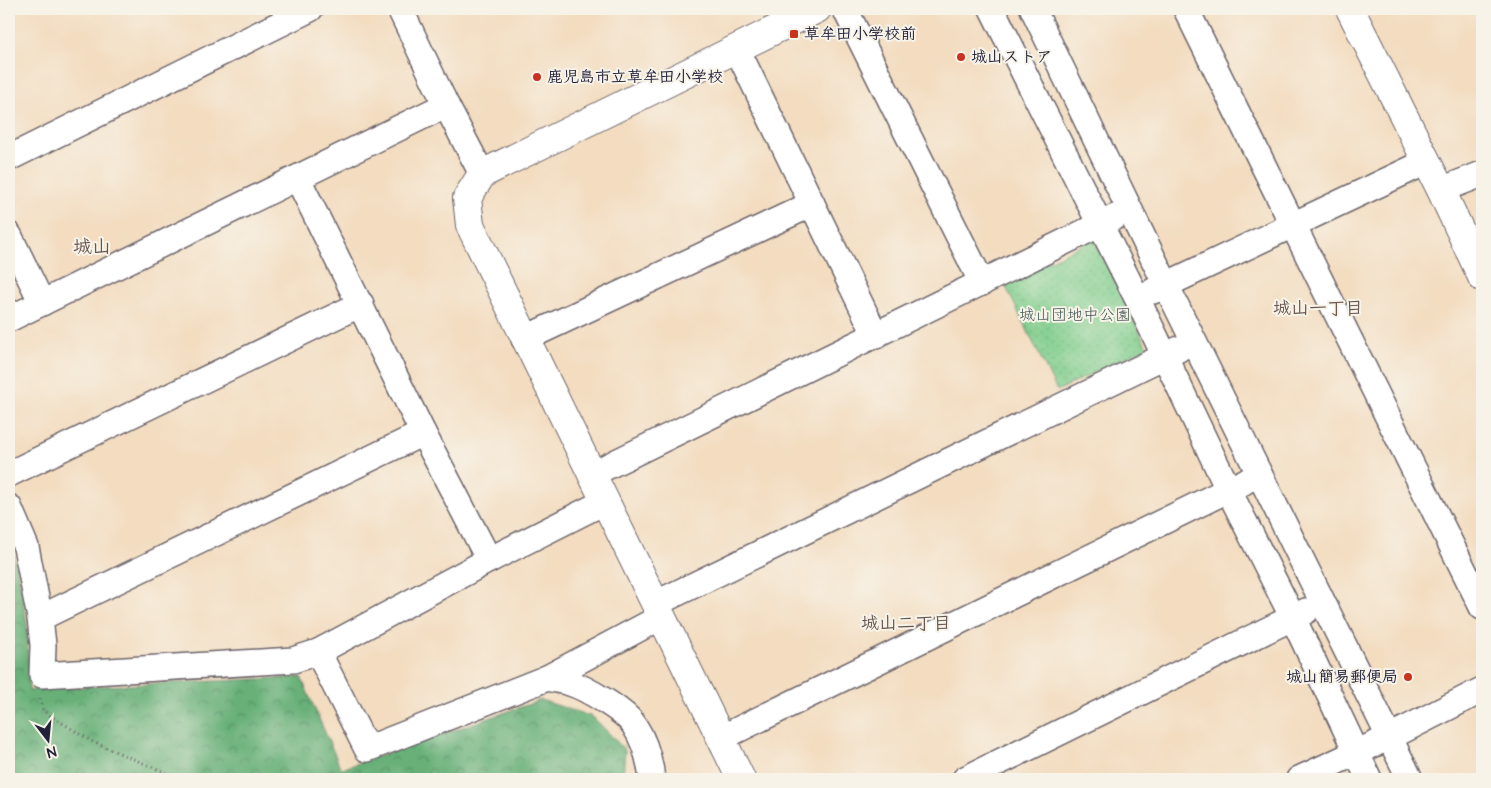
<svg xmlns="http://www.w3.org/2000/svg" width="1491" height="788" font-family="'Architects Daughter','Klee One',sans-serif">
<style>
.grass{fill:url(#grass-dots);stroke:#507864}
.forest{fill:url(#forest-crowns);stroke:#44695a}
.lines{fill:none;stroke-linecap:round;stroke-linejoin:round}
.minor-casing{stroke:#6b6369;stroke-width:28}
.tertiary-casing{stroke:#6b6369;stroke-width:30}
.path{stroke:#6b6369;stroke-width:3;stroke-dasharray:1 4;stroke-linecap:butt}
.minor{stroke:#fff;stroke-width:25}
.tertiary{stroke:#fff;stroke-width:28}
.poi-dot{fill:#c8321e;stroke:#f7f3e8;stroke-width:2}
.labels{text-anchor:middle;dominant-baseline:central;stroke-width:4;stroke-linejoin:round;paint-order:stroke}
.poi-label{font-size:16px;font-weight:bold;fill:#22223b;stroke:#f7f3e8;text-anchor:start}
.park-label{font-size:16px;fill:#3e5553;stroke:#f7f3e8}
.neighbourhood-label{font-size:18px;font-weight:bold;fill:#695752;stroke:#f7f3e8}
.quarter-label{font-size:19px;font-weight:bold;fill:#695752;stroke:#f7f3e8}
</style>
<defs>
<pattern id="grass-dots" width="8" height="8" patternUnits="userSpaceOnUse" patternTransform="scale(1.25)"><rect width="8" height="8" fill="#7fcd8c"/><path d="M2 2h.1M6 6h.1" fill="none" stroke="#6db07a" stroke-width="1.8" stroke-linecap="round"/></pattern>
<pattern id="forest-crowns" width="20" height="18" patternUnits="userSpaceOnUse" patternTransform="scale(1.25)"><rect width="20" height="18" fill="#67b078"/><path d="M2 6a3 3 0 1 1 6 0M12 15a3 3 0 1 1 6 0" fill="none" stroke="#548f64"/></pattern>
</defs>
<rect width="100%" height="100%" fill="#f7f3e8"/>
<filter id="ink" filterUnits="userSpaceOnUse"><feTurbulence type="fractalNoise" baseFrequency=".02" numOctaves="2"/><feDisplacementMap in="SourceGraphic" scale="10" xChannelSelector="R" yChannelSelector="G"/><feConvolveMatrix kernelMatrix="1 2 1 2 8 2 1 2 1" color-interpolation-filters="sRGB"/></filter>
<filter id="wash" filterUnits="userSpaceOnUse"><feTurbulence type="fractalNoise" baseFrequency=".0096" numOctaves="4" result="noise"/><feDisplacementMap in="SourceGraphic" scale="20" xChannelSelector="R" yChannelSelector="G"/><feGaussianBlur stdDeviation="1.12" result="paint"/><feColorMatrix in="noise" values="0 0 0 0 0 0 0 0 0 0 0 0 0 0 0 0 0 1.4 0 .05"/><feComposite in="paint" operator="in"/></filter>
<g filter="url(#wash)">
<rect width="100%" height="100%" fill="#f3dcbf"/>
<polygon class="grass" points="1094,239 1147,347 1057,391 1004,283"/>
<polygon class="forest" points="9,539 20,582 27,624 29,691 39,689 301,677 341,769 541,700 593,717 625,750 623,779 9,779"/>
</g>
<g filter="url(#ink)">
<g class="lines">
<defs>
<g id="minor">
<polyline points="400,9 446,105 482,174"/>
<polyline points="845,9 982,283"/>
<polyline points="992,9 1137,298 1228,489 1293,618 1369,779"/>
<polyline points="1033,9 1166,285 1410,779"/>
<polyline points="1186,9 1482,607"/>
<polyline points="737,49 876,336"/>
<polyline points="9,158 310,9"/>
<polyline points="298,179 423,433 489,560"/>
<polyline points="1441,190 1482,174"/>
<polyline points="9,235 42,303"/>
<polyline points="1153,291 1426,162"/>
<polyline points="9,319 446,105"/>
<polyline points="524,339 812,204"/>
<polyline points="9,474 361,304"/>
<polyline points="592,474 1115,217"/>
<polyline points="9,507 26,547 40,618 43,645 42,675 293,660 318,652 367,749 547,678 661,617"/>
<polyline points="655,604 1179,349"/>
<polyline points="40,618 423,433"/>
<polyline points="318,652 489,560 604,502"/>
<path d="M 547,678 C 555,680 563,681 570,683 C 586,688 625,711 634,725 C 644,740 650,761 652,779"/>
<polyline points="721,738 1244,482"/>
<polyline points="965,779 1306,611"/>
<polyline points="1299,779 1390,737 1482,690"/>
</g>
<g id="tertiary">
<polyline points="1350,9 1441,190 1482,277"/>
<polyline points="741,779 470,225 467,198 482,174 817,9"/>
</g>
</defs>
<use href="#minor" class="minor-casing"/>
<use href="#tertiary" class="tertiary-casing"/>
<polyline class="path" points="40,699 43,711 93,742 181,779"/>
<use href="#minor" class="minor"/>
<use href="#tertiary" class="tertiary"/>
</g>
</g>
<g class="poi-dot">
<rect x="789" y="29" width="10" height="10" rx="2.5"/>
<circle cx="961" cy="57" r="5"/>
<circle cx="537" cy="77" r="5"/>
<circle cx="1408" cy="677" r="5"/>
</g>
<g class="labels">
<g class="poi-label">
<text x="804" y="34">草牟田小学校前</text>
<text x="971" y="57">城山ストア</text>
<text x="547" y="77">鹿児島市立草牟田小学校</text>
<text x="1398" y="677" text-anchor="end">城山簡易郵便局</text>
</g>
<g class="park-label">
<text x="1075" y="315">城山団地中公園</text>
</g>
<g class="neighbourhood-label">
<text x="1318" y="308">城山一丁目</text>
<text x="906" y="623">城山二丁目</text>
</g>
<g class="quarter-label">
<text x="92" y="247">城山</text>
</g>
</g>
<rect width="1491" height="788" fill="none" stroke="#f7f3e8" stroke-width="30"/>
<g transform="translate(48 740) rotate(164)" stroke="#f7f3e8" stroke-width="4" paint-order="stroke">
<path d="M0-4L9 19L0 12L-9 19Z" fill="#22223b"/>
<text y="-8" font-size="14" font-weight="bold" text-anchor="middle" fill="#22223b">N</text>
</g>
</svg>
